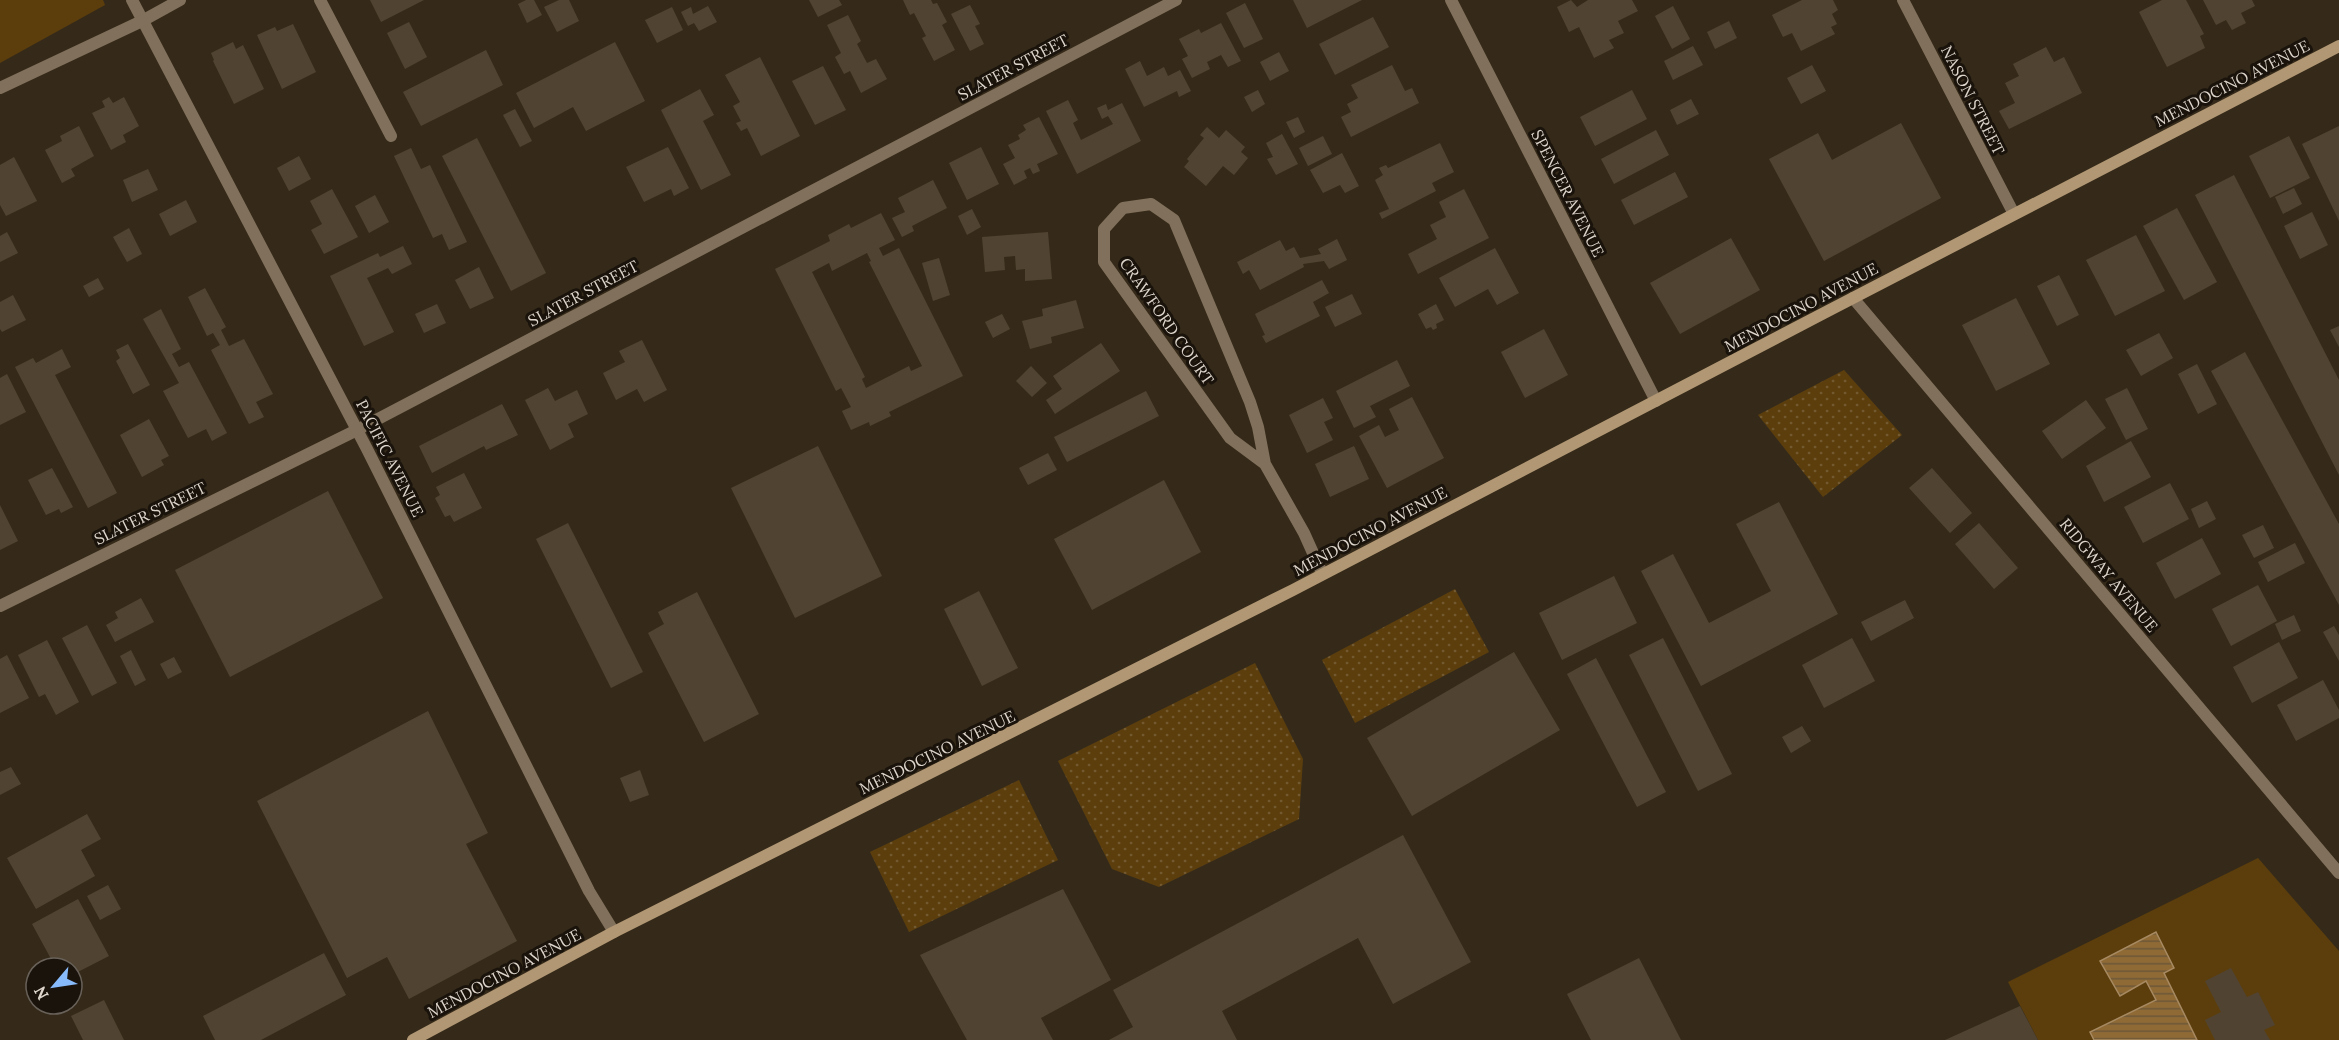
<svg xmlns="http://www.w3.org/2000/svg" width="2339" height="1040" font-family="Lora,serif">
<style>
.grass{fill:url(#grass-dots)}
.park{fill:#5c3e0d}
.water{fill:url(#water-rules);stroke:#a78a62;stroke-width:1.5}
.building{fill:#504332;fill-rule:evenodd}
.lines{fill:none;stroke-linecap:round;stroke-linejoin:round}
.minor{stroke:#81705b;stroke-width:12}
.tertiary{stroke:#81705b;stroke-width:12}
.secondary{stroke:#b19774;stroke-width:12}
.labels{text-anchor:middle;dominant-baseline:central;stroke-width:6;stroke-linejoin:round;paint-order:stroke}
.street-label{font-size:16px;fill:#ded6cc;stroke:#19130c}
</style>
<defs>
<pattern id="grass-dots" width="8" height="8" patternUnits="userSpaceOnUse" patternTransform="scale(1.5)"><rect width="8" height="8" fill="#5c3e0d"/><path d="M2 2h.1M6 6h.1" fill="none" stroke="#73592f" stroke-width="1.8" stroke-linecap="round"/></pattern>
<pattern id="water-rules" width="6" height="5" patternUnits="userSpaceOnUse" patternTransform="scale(1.5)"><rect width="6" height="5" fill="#8f6a35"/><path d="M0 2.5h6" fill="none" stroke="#6d5739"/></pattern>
</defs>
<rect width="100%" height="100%" fill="#352a19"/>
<g class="grass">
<polygon points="1844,370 1902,435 1823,497 1758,415"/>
<polygon points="1455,589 1489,652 1355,723 1322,660"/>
<polygon points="1255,663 1303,759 1299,819 1159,887 1112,869 1058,761"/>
<polygon points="1019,780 1058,860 909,932 870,852"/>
</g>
<g class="park">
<polygon points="0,0 103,0 105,5 0,63"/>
<polygon points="2258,858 2339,951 2339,1040 2038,1040 2008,982"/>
</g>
<polygon class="water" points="2156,932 2174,968 2164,973 2197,1040 2094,1040 2090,1032 2156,1000 2146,981 2120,996 2100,961"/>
<g class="building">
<polygon points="370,0 424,0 381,22"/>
<polygon points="526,0 534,0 542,15 527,23 518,4"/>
<polygon points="559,0 569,0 579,21 557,32 544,7"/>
<polygon points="809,0 839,0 842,5 818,17"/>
<polygon points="903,0 931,0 933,4 937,3 947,22 942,25 955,50 934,61 922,38 926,36 914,13 910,15"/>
<polygon points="1293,0 1362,0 1307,28"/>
<polygon points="1571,0 1577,7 1588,0 1632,0 1638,11 1618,21 1624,33 1609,40 1614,48 1594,58 1579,27 1569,32 1557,7"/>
<polygon points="1802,0 1833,0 1838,10 1832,14 1837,24 1831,27 1835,34 1801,51 1792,33 1783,37 1772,15"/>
<polygon points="2162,0 2186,0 2204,34 2200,36 2205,48 2167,67 2139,12"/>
<polygon points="2203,0 2252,0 2255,6 2241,13 2246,23 2232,30 2226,20 2216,25"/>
<polygon points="1245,3 1263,39 1244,48 1226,13"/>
<polygon points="970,5 980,24 975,26 984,44 970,51 951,14"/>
<polygon points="708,6 717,22 699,31 694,23 688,26 681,12 691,7 693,14"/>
<polygon points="1673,6 1690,39 1672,49 1655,16"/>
<polygon points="672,7 683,30 657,43 645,20"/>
<polygon points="848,15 861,41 857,44 867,63 876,59 887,79 861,93 850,71 844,74 835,57 841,53 827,25"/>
<polygon points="1373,17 1389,47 1335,75 1319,44"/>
<polygon points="1729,21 1737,38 1715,49 1707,32"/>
<polygon points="409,22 427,57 405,69 387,33"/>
<polygon points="1221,23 1241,61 1228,67 1221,55 1207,62 1210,69 1192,78 1182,59 1188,56 1179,39 1199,29 1201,33"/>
<polygon points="293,24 316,72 282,89 257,35 275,27 277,31"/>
<polygon points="233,42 236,49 243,45 264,89 234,104 213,61 214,60 211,53"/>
<polygon points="615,42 645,101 586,131 573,107 534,128 516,93"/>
<polygon points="1693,46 1703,65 1673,80 1664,61"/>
<polygon points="2046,47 2054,62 2064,57 2082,93 2009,129 1999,111 2015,103 2005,83 2019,76 2013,64"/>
<polygon points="486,50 503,85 421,126 403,92"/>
<polygon points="1279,52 1289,71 1270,81 1260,62"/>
<polygon points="760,57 800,136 761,156 747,128 741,131 736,123 741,121 733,106 740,102 725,75"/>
<polygon points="1140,61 1147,76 1164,67 1168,76 1180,70 1191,91 1179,97 1177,91 1144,107 1125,69"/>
<polygon points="1392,65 1405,91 1412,88 1419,103 1351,137 1341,117 1351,112 1347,104 1358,98 1351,85"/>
<polygon points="1812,65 1826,91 1801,104 1787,78"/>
<polygon points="823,66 846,110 815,125 792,81"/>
<polygon points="700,89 714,115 703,121 731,175 701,190 661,110"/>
<polygon points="1258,90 1265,104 1252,112 1244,97"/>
<polygon points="1632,90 1647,119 1595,146 1580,117"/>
<polygon points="109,97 113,103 124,97 139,126 123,135 126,142 111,150 92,113 105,107 102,101"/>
<polygon points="1691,99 1699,114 1677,125 1670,110"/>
<polygon points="1068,100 1078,120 1073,123 1081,140 1113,124 1108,116 1102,119 1097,108 1106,104 1108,110 1122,103 1141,141 1077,174 1046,111"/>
<polygon points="515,109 532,141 520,147 503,115"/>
<polygon points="1039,117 1058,154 1037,164 1040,171 1033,174 1030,168 1024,171 1027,178 1014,185 1003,164 1015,158 1008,145 1020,139 1018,135 1026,130 1023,125"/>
<polygon points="1298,117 1305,132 1294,138 1286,122"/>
<polygon points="1901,123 1941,198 1824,261 1769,159 1818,133 1832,160"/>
<polygon points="79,126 94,156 71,169 75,176 62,183 45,150 62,141 60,136"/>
<polygon points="2339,126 2339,221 2302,144"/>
<polygon points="1207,127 1219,138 1226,130 1245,147 1241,152 1248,158 1234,175 1223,166 1206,186 1184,167 1189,161 1187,159 1204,138 1200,135"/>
<polygon points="1656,130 1669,155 1614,184 1601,159"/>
<polygon points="1282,134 1298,164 1276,175 1267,159 1273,157 1266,143"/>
<polygon points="1323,136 1332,154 1308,166 1299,148"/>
<polygon points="2289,136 2310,178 2270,198 2249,156"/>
<polygon points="477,138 546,273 511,291 442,156"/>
<polygon points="1440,143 1454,172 1432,183 1436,191 1382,219 1379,213 1389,209 1375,180 1383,175 1379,168 1386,165 1388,168"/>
<polygon points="668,147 689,188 674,196 671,189 644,202 626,167"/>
<polygon points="981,147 999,184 967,200 949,163"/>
<polygon points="411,148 421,169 430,165 467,242 449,250 442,234 433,238 394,156"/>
<polygon points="1342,153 1359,186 1345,193 1340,185 1323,193 1310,170"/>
<polygon points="299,156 311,179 289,191 277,168"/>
<polygon points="14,157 37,201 6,216 0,205 0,165"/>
<polygon points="148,169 158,190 132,202 123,180"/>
<polygon points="1675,172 1688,197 1634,225 1621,200"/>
<polygon points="2234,175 2339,380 2339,475 2195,195"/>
<polygon points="933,180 947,208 912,226 914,231 902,237 892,218 905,212 898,198"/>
<polygon points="2294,188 2302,204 2283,214 2275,197"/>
<polygon points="332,189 358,237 324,254 311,230 322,224 310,201"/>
<polygon points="1464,189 1489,238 1418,274 1408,254 1437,239 1430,225 1446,217 1439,202"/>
<polygon points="375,195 389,222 369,233 355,206"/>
<polygon points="186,200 197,222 170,236 159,214"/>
<polygon points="2177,208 2217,282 2184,300 2143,226"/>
<polygon points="972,209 981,227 967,235 958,216"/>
<polygon points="2312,212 2328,245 2300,259 2284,226"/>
<path d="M 881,213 L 895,240 L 879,248 L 883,256 L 899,248 L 963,376 L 889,412 L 891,416 L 870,426 L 869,422 L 851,430 L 842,411 L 851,407 L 841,388 L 836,391 L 775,269 L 830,241 L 828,235 L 849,224 L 851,228 ZM 867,253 L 871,261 L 869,262 L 922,366 L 911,371 L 909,366 L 866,388 L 862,379 L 865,377 L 812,272 L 829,263 L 832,271 Z"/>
<polygon points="129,228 142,254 127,262 113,237"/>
<polygon points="7,232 18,253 0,262 0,236"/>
<polygon points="1048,232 1052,279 1025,281 1025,269 1016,270 1015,256 1004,257 1005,270 985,272 982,237"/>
<polygon points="2136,235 2165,291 2115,316 2086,260"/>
<polygon points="1731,238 1760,290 1680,334 1650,283"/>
<polygon points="1337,239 1347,260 1329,269 1324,261 1303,264 1304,267 1260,290 1249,270 1243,274 1237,262 1280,240 1286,251 1294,247 1300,258 1321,254 1318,249"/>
<polygon points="403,246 412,264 392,274 388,268 367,278 394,332 364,346 330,276 378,253 380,257"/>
<polygon points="1495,248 1519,293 1497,305 1488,289 1455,307 1439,278"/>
<polygon points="939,258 950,295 933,301 922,263"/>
<polygon points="479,267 494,298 470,309 455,280"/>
<polygon points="2059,275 2079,315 2057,326 2037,286"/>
<polygon points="98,278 104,289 89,297 83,286"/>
<polygon points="1322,280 1329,293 1313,302 1320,316 1266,343 1262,336 1265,335 1255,314"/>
<polygon points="205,288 226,327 221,330 229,346 244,339 273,394 256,402 264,417 249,424 211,350 220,345 213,333 207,336 188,297"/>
<polygon points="1352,294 1362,314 1335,327 1325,307"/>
<polygon points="13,295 26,320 2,332 0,329 0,302"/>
<polygon points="2016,298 2050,364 1996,391 1962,325"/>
<polygon points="1076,300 1084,328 1051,337 1052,343 1030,349 1022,321 1043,316 1042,309"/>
<polygon points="437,304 446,323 424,333 415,314"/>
<polygon points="1436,304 1444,320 1436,324 1437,328 1433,330 1431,327 1426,329 1418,314"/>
<polygon points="161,309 181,349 172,354 179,367 189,362 227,433 212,441 206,429 188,438 163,391 179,383 143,319"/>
<polygon points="1002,314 1010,329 993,338 985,322"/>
<polygon points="2339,326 2339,347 2330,330"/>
<polygon points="1544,329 1568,375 1525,398 1501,352"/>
<polygon points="2159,333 2173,358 2141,376 2126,350"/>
<polygon points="642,340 667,390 644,402 637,389 616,400 603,373 625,362 619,351"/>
<polygon points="1101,343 1120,371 1055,414 1046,400 1062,389 1053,376"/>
<polygon points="128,344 150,385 133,394 116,361 120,358 116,350"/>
<polygon points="62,349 71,367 55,375 117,493 88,508 15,367 33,358 36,363"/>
<polygon points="2245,352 2339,524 2339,605 2211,371"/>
<polygon points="1397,360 1410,386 1370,406 1376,417 1354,428 1336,391"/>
<polygon points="2197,364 2217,404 2198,414 2178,374"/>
<polygon points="1031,366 1047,383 1032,397 1016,381"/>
<polygon points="7,374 26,412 0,425 0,378"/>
<polygon points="548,388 555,401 577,390 588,414 568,424 574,437 550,450 525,400"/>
<polygon points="2127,388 2148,429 2126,440 2105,399"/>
<polygon points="1146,391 1159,416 1067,462 1054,437"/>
<polygon points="1412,397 1444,458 1387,488 1359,436 1379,425 1385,437 1399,430 1389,409"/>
<polygon points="1323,398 1333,418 1324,422 1333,440 1307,453 1289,415"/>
<polygon points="2086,400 2106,428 2062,459 2042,431"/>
<polygon points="502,404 518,435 486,450 484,446 432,473 419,446"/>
<polygon points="149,419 169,456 161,460 164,465 142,477 120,435"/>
<polygon points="2131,441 2151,477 2104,502 2086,466"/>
<polygon points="818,446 882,576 795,618 731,488"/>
<polygon points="1354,446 1369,479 1330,497 1315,464"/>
<polygon points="1048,453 1057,470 1028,485 1019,468"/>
<polygon points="52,468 73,507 61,513 59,509 46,515 28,480"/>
<polygon points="1932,468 1972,513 1950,533 1909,488"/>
<polygon points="464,473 482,508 454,522 450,515 445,517 435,498 440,495 436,487"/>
<polygon points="1164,480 1201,552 1092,610 1054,539"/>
<polygon points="2170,483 2189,519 2143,543 2124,507"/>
<polygon points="328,491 383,598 230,677 175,570"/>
<polygon points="2207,501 2216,519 2199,528 2191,509"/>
<polygon points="1779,502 1838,614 1701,686 1641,571 1673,554 1709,623 1771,591 1736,524"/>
<polygon points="0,505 18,541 0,550"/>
<polygon points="568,523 643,672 611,688 536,539"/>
<polygon points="1979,523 2018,568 1994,589 1955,544"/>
<polygon points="2263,525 2274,548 2254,558 2242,535"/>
<polygon points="2202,538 2221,574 2175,599 2156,563"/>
<polygon points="2295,543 2305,563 2268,582 2258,562"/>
<polygon points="1614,576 1637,623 1562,660 1539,613"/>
<polygon points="2258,585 2277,621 2231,646 2212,609"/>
<polygon points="979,591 1018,668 982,686 944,609"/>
<polygon points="697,592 759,714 704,742 648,633 664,624 658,612"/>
<polygon points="141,598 154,622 115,642 106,625 118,618 115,612"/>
<polygon points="1905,600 1914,618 1871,641 1861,622"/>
<polygon points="2294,615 2301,631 2282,640 2275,624"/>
<polygon points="87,625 117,683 92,696 62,638"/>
<polygon points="2334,626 2339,635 2339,661 2323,632"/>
<polygon points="1663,638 1732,774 1698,791 1629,655"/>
<polygon points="1852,638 1875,681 1824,708 1802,665"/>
<polygon points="47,640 79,702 56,715 45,694 39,697 18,655"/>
<polygon points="2279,642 2298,678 2252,703 2233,667"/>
<polygon points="131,650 146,680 135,686 120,656"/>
<polygon points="1514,652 1560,730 1412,816 1367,738"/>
<polygon points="7,655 29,698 0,713 0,659"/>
<polygon points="174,657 182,672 168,679 160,664"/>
<polygon points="1596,658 1666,792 1637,807 1567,674"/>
<polygon points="2323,680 2339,710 2339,718 2296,741 2277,705"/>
<polygon points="428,711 488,833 466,844 517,941 409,999 387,957 347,978 257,801"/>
<polygon points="1802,726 1811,741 1791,753 1782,737"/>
<polygon points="11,767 21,784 0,795 0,772"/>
<polygon points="640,770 649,795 630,802 620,778"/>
<polygon points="87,814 101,839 81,850 95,876 36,909 7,858"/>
<polygon points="1403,835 1471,962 1393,1004 1358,938 1222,1011 1237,1040 1109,1040 1133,1027 1113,990"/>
<polygon points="108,885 121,909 100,920 87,896"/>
<polygon points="1063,889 1111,980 1041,1018 1053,1040 967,1040 920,955"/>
<polygon points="78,899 109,956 72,975 72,968 56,968 32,924"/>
<polygon points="324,953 346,995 261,1040 215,1040 203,1016"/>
<polygon points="1639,958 1681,1040 1591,1040 1567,994"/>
<polygon points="2231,968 2247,997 2258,992 2275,1025 2264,1030 2270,1040 2215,1040 2205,1020 2221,1012 2205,981"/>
<polygon points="104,1000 124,1040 83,1040 71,1016"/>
<polygon points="2020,1006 2038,1040 1945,1040"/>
</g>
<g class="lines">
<g class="minor">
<polyline points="320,0 391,136"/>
<polyline points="1903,0 2014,214"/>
<polyline points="1853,298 2339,873"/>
<polyline points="1265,464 1230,438 1104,262 1104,229 1123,208 1151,204 1174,220 1250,402 1258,427 1265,464 1304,533 1322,573"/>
<polyline points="0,606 357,430 1176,0"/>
</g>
<g class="tertiary">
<polyline points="132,0 367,449 589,891 614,932"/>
<polyline points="1451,0 1656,401"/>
<polyline points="0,88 142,21 180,0"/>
</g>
<polyline class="secondary" points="413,1040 614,932 1293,590 1824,313 2339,46"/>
</g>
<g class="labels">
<g class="street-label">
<text transform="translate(1013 67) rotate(-28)">SLATER STREET</text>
<text transform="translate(2232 83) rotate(-27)">MENDOCINO AVENUE</text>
<text transform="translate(1973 100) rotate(63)">NASON STREET</text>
<text transform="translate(1568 193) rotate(63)">SPENCER AVENUE</text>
<text transform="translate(583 293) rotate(-28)">SLATER STREET</text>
<text transform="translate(1801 307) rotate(-28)">MENDOCINO AVENUE</text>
<text transform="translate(1167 321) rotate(55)">CRAWFORD COURT</text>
<text transform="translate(390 458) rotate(63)">PACIFIC AVENUE</text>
<text transform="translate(150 513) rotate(-26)">SLATER STREET</text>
<text transform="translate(1370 531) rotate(-28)">MENDOCINO AVENUE</text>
<text transform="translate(2109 575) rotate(50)">RIDGWAY AVENUE</text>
<text transform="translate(937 752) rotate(-26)">MENDOCINO AVENUE</text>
<text transform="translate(504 973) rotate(-28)">MENDOCINO AVENUE</text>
</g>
</g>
<g transform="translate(54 986) rotate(241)"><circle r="28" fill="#19130c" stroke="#686159" stroke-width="1.5"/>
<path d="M0-4.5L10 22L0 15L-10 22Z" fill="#88bbfc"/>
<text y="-9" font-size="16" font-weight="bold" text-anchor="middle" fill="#ded6cc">N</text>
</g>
</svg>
